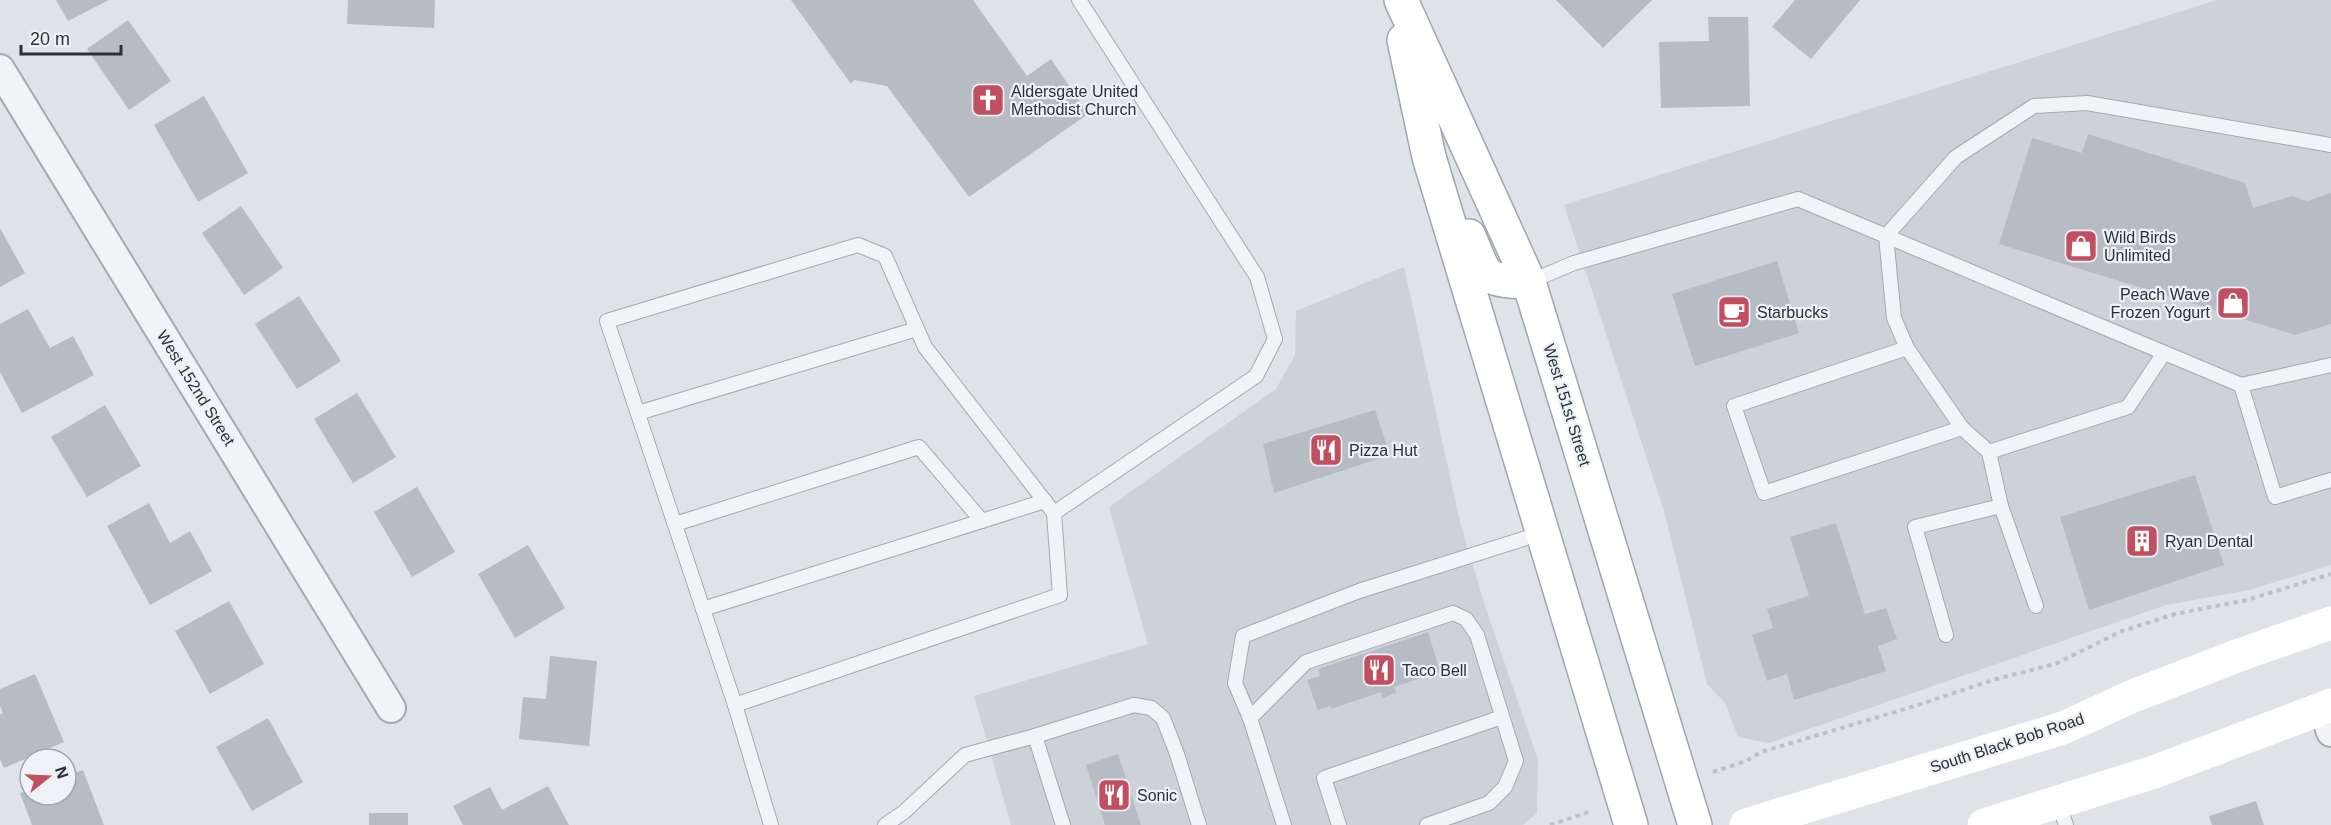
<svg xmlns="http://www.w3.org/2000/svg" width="2331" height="825" font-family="Helvetica,sans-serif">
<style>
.built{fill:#cdd1d8}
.building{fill:#b7bbc3}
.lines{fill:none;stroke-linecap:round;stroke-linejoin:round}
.service-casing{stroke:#a5a9b0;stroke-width:16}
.minor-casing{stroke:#a5a9b0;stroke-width:32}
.primary-casing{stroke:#9fa6b1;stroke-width:36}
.path{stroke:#bdc0c6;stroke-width:4;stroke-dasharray:4.5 4.5;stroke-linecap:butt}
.service{stroke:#f1f3f6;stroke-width:14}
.minor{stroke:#f1f3f6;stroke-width:28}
.secondary{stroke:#fff;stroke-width:33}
.primary{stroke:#fff;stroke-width:33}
.labels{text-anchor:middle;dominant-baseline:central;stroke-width:4.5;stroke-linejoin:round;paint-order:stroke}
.poi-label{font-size:16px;fill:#29303c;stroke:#eef1f5;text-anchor:start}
.street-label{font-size:16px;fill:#29303c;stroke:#eef1f5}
</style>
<rect width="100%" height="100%" fill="#dfe2e7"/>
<g class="built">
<polygon points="2217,0 2331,0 2331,565 2249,590 2166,605 1769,743 1738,737 1725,703 1707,684 1664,511 1564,205"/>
<polygon points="1404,267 1460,522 1485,606 1538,760 1537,813 1523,825 1011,825 974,696 1148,644 1109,507 1276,389 1295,355 1296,311"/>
</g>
<g class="building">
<polygon points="56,0 109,0 68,21"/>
<polygon points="348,0 435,0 434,28 347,24"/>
<polygon points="791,0 973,0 1027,76 1051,59 1088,114 969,197 887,86 854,80 851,84"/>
<polygon points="1556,0 1652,0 1603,48"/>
<polygon points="1795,0 1860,0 1811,59 1772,27"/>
<polygon points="1708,17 1748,17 1750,106 1661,108 1659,42 1709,41"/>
<polygon points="128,20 171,81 129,110 87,49"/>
<polygon points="204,96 248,173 198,202 154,125"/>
<polygon points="2088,134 2245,183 2253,208 2292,196 2307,201 2331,193 2331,324 2295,335 1999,244 2032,138 2082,153"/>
<polygon points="241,206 283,268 244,295 202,233"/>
<polygon points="0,228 25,273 0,287"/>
<polygon points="1777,261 1799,333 1695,366 1672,294"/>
<polygon points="299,296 341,361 297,389 255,324"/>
<polygon points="28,309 50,348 73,336 94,375 22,413 0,372 0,324"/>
<polygon points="357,393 396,457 353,483 314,419"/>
<polygon points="105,405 141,466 87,497 51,437"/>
<polygon points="1375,410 1390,455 1274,493 1263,444"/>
<polygon points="2195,475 2224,565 2089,610 2060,517"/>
<polygon points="417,487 455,552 412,577 374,512"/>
<polygon points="149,503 170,543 190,531 212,571 150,605 107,526"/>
<polygon points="1836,523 1865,614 1886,608 1897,639 1878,646 1886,671 1794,700 1787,674 1767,681 1752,635 1773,628 1767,609 1809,596 1790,537"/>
<polygon points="528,545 565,608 515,638 478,574"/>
<polygon points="229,601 264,664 210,694 175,631"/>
<polygon points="1428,632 1440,672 1394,687 1396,693 1383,698 1381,692 1331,709 1330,706 1318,710 1307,680 1320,676 1318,669"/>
<polygon points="550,656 597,661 589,746 519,739 523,697 546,699"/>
<polygon points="35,674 64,742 4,768 0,759 0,715 3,713 0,706 0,689"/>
<polygon points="268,718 303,782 252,811 216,747"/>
<polygon points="1118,754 1141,825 1105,825 1086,765"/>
<polygon points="83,770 104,825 32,825 20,793 30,790 30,795 66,795 66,776"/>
<polygon points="548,786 569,825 463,825 453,806 490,787 502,810"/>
<polygon points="2256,801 2264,825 2212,825 2209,816"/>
<rect x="369" y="813" width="39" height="12"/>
</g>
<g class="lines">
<defs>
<g id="service">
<polyline points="1529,282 1574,263 1798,199 2241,385 2275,497 2331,480"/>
<polyline points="1907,348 1734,406 1764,493 1962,428"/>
<polyline points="2241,385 2331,365"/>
<polyline points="638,413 917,329"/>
<polyline points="1989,452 1962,428 1907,348 1894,318 1886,236 1956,157 2034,106 2087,103 2331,145"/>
<polyline points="2001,506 1989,452 2128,407 2164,353"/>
<polyline points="675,524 919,447 982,521"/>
<polyline points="703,609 1045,501"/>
<polyline points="1946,635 1915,527 2001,506 2036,606"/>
<polyline points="735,705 607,321 858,245 885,256 925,347 1054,513"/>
<polyline points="1250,718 1306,662 1453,613 1466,619 1477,635 1516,761 1505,787 1489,803 1427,825"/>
<polyline points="1035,736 1134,705 1151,708 1163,718 1177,754 1199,825"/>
<polyline points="2058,802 2066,825"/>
<polyline points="771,825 735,705 1060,595 1054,513 1256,376 1275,339 1257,277 1079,0"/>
<polyline points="885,825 904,812 965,755 1035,736 1063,825"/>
<polyline points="1284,825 1250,718 1235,683 1243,636 1359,591 1542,533"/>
<polyline points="1339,825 1324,778 1502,717"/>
</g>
<g id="minor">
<polyline points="0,69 391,708"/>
<polyline points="2323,708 2331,732"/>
</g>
<g id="primary">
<polyline points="1401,0 1529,282 1695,825"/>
<polyline points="1404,40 1429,157 1631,825"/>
<path d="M 1469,236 C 1487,279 1481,280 1529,282"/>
</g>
</defs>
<use href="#service" class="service-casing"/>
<use href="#minor" class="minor-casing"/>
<use href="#primary" class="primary-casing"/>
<g class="path">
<polyline points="1713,772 1746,761 1761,752 1915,706 1996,679 2055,664 2122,631 2175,614 2247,600 2331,574"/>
<polyline points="1550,825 1592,811"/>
</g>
<use href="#service" class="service"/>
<use href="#minor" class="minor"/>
<g class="secondary">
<polyline points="1746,825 2063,728 2133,696 2242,654 2331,623"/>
<polyline points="1984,825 2154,772 2331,705"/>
</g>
<use href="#primary" class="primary"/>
</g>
<defs>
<symbol id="church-square" viewBox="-11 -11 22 22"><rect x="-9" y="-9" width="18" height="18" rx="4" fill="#c14f5f" stroke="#eef1f5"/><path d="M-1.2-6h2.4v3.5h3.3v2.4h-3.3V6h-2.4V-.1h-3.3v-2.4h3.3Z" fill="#fff"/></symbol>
<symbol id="shop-square" viewBox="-11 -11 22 22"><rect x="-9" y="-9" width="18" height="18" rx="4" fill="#c14f5f" stroke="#eef1f5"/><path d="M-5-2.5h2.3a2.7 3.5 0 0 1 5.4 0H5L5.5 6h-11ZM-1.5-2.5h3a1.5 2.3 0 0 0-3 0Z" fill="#fff"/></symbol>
<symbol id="cafe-square" viewBox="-11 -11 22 22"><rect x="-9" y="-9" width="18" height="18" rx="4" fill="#c14f5f" stroke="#eef1f5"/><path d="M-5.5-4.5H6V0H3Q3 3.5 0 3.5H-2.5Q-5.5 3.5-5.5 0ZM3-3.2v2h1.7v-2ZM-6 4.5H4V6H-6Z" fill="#fff"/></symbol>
<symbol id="restaurant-square" viewBox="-11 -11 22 22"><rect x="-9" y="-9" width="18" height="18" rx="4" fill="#c14f5f" stroke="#eef1f5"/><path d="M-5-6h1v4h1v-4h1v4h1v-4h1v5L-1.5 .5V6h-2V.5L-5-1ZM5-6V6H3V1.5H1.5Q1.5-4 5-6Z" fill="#fff"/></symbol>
<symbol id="building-square" viewBox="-11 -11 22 22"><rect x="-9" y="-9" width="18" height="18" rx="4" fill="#c14f5f" stroke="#eef1f5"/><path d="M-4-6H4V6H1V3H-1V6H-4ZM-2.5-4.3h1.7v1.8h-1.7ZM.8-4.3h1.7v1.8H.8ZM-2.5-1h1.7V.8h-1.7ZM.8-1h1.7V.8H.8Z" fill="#fff"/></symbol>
</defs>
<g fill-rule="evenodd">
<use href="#church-square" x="969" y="81" width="38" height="38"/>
<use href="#shop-square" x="2062" y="227" width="38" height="38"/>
<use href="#shop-square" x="2214" y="284" width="38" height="38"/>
<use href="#cafe-square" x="1715" y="293" width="38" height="38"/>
<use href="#restaurant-square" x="1307" y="431" width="38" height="38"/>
<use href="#building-square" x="2123" y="522" width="38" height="38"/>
<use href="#restaurant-square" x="1360" y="651" width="38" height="38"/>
<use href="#restaurant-square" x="1095" y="776" width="38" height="38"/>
</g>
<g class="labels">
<g class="poi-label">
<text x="1011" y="91">Aldersgate United<tspan x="1011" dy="18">Methodist Church</tspan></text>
<text x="2104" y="237">Wild Birds<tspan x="2104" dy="18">Unlimited</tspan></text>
<text x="2210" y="294" text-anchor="end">Peach Wave<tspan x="2210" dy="18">Frozen Yogurt</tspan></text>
<text x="1757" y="312">Starbucks</text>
<text x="1349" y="450">Pizza Hut</text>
<text x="2165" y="541">Ryan Dental</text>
<text x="1402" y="670">Taco Bell</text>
<text x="1137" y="795">Sonic</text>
</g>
<g class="street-label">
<text transform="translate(196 388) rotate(58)">West 152nd Street</text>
<text transform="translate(1567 405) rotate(73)">West 151st Street</text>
<text transform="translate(2007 743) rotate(-18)">South Black Bob Road</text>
</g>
</g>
<g transform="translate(48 777) rotate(72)"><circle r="28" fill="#eef1f5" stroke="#9fa4ab" stroke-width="1.5"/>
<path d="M0-4.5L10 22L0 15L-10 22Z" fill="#c14f5f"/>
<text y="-9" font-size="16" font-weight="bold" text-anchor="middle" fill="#29303c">N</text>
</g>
<path d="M21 45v9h100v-9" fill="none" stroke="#29303c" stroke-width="3"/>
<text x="30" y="45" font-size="18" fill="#29303c" stroke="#eef1f5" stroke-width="4.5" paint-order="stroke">20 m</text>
</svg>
